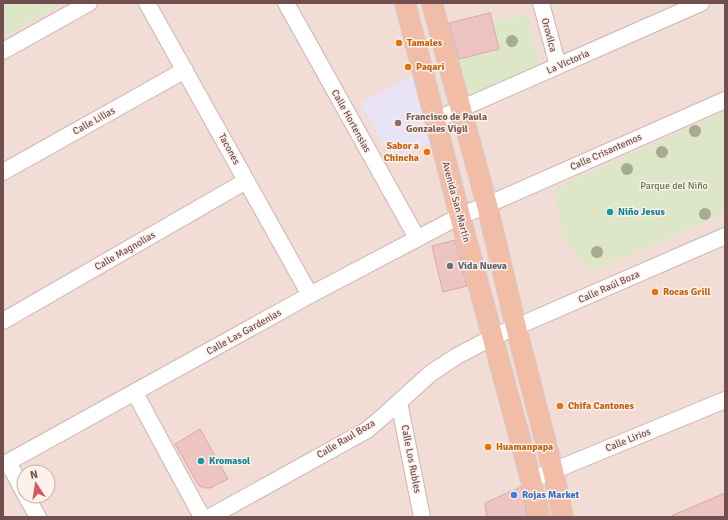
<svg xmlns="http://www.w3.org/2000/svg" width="728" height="520" font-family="Signika,sans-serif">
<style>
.residential{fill:#f1dcd6;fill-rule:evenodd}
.education{fill:#e9e3f6}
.green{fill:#dde6c6}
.building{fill:#edc4c1;stroke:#dda7a3}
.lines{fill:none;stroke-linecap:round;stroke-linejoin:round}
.minor-casing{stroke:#cdb4b1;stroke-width:18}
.major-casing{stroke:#d4caca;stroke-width:22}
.minor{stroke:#fff;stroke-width:16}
.major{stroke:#f2bda6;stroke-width:20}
.tree{fill:#a7ab8f}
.food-dot{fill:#e8710a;stroke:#fdf1ec;stroke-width:1.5}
.education-dot{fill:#8d6e63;stroke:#fdf1ec;stroke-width:1.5}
.culture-dot{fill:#0f9aa8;stroke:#fdf1ec;stroke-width:1.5}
.worship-dot{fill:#6b7280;stroke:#fdf1ec;stroke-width:1.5}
.shop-dot{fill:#3f7fe0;stroke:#fdf1ec;stroke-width:1.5}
.labels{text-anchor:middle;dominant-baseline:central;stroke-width:3;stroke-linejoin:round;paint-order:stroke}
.street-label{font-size:10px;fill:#714f4e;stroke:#fdf1ec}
.food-label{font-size:10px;font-weight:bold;fill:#c56008;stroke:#fdf1ec;text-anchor:start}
.education-label{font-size:10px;font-weight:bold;fill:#785e54;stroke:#fdf1ec;text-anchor:start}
.park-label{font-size:10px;fill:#637547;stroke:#fdf1ec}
.culture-label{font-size:10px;font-weight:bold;fill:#0d838f;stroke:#fdf1ec;text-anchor:start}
.worship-label{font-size:10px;font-weight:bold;fill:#5b616d;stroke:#fdf1ec;text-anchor:start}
.shop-label{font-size:10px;font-weight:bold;fill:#366cbe;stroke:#fdf1ec;text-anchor:start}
</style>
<rect width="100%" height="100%" fill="#faece6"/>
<path class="residential" d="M 3,3 L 725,3 L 725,517 L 3,517 ZM 24,472 L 48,472 L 48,496 L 24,496 Z"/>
<polygon class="education" points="414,75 430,143 393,162 360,103"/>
<g class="green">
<polygon points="3,3 64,3 3,37"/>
<polygon points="527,14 540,63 474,94 466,90 457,59 499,49 492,23"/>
<polygon points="725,112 725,213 591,272 563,238 554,189"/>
</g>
<g class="building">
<polygon points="490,13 499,49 459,59 449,23"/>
<polygon points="455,240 467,286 443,292 432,246"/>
<polygon points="200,429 228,479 210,488 205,488 199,486 175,444"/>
<polygon points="521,487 528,517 487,517 485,503"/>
<polygon points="725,493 725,517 669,517"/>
</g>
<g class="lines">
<defs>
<g id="minor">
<polyline points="147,3 310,295"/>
<polyline points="286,3 417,238"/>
<polyline points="541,3 558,66"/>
<polyline points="3,51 89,3"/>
<polyline points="435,120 701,3"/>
<polyline points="3,172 185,70"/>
<polyline points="3,321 246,181"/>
<polyline points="135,393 202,517"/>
<polyline points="399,402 422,517"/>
<polyline points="8,462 24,492"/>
<polyline points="3,465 310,295 460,216 487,205 725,100"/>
<polyline points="531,480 725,400"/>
<polyline points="26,496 38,517"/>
<polyline points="210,517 367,430 387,413 431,373 457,356 493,337 725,236"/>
</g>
<g id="major">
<polyline points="405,3 460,216 531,480 540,517"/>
<polyline points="432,3 487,205 516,327 553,471 563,517"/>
</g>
</defs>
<use href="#minor" class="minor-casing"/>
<use href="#major" class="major-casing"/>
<use href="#minor" class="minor"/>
<use href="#major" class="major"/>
</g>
<g class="tree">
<circle cx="512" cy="41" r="6"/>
<circle cx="695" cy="131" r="6"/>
<circle cx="662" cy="152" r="6"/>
<circle cx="627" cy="169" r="6"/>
<circle cx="705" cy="214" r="6"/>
<circle cx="597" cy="252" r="6"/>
</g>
<g class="food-dot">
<circle cx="399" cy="43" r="4"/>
<circle cx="408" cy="67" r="4"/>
<circle cx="427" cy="152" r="4"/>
<circle cx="655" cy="292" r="4"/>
<circle cx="560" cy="406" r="4"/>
<circle cx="488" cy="447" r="4"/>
</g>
<circle class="education-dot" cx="398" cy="123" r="4"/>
<g class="culture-dot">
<circle cx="610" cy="212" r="4"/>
<circle cx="201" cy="461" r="4"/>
</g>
<circle class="worship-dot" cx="450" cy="266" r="4"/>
<circle class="shop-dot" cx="514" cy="495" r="4"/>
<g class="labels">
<g class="street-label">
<text transform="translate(549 35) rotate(75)">Orovilca</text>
<text transform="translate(568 62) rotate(-24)">La Victoria</text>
<text transform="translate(94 121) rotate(-29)">Calle Lilias</text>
<text transform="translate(351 121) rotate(61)">Calle Hortensias</text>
<text transform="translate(229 149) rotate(61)">Tacones</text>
<text transform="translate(606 152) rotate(-24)">Calle Crisantemos</text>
<text transform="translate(456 202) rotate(75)">Avenida San Martín</text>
<text transform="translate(125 251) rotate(-30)">Calle Magnolias</text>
<text transform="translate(609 287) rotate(-24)">Calle Raúl Boza</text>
<text transform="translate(244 332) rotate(-29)">Calle Las Gardenias</text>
<text transform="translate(346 439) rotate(-31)">Calle Raul Boza</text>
<text transform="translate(628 440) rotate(-22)">Calle Lirios</text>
<text transform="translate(411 459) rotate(79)">Calle Los Rubles</text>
</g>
<g class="food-label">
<text x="407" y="43">Tamales</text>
<text x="416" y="67">Paqari</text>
<text x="419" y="146" text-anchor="end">Sabor a<tspan x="419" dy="12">Chincha</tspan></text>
<text x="663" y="292">Rocas Grill</text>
<text x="568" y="406">Chifa Cantones</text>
<text x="496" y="447">Huamanpapa</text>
</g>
<g class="education-label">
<text x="406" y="117">Francisco de Paula<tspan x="406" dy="12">Gonzales Vigil</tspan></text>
</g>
<g class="park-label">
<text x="674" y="186">Parque del Niño</text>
</g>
<g class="culture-label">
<text x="618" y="212">Niño Jesus</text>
<text x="209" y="461">Kromasol</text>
</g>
<g class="worship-label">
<text x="458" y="266">Vida Nueva</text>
</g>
<g class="shop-label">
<text x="522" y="495">Rojas Market</text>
</g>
</g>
<rect width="728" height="520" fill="none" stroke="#714f4e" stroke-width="8"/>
<g transform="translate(36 484) rotate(348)"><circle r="19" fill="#fdf1ec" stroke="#c5b0ad"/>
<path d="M0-3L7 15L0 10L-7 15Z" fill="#d75864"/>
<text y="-6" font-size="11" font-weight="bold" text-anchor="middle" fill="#714f4e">N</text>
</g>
</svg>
